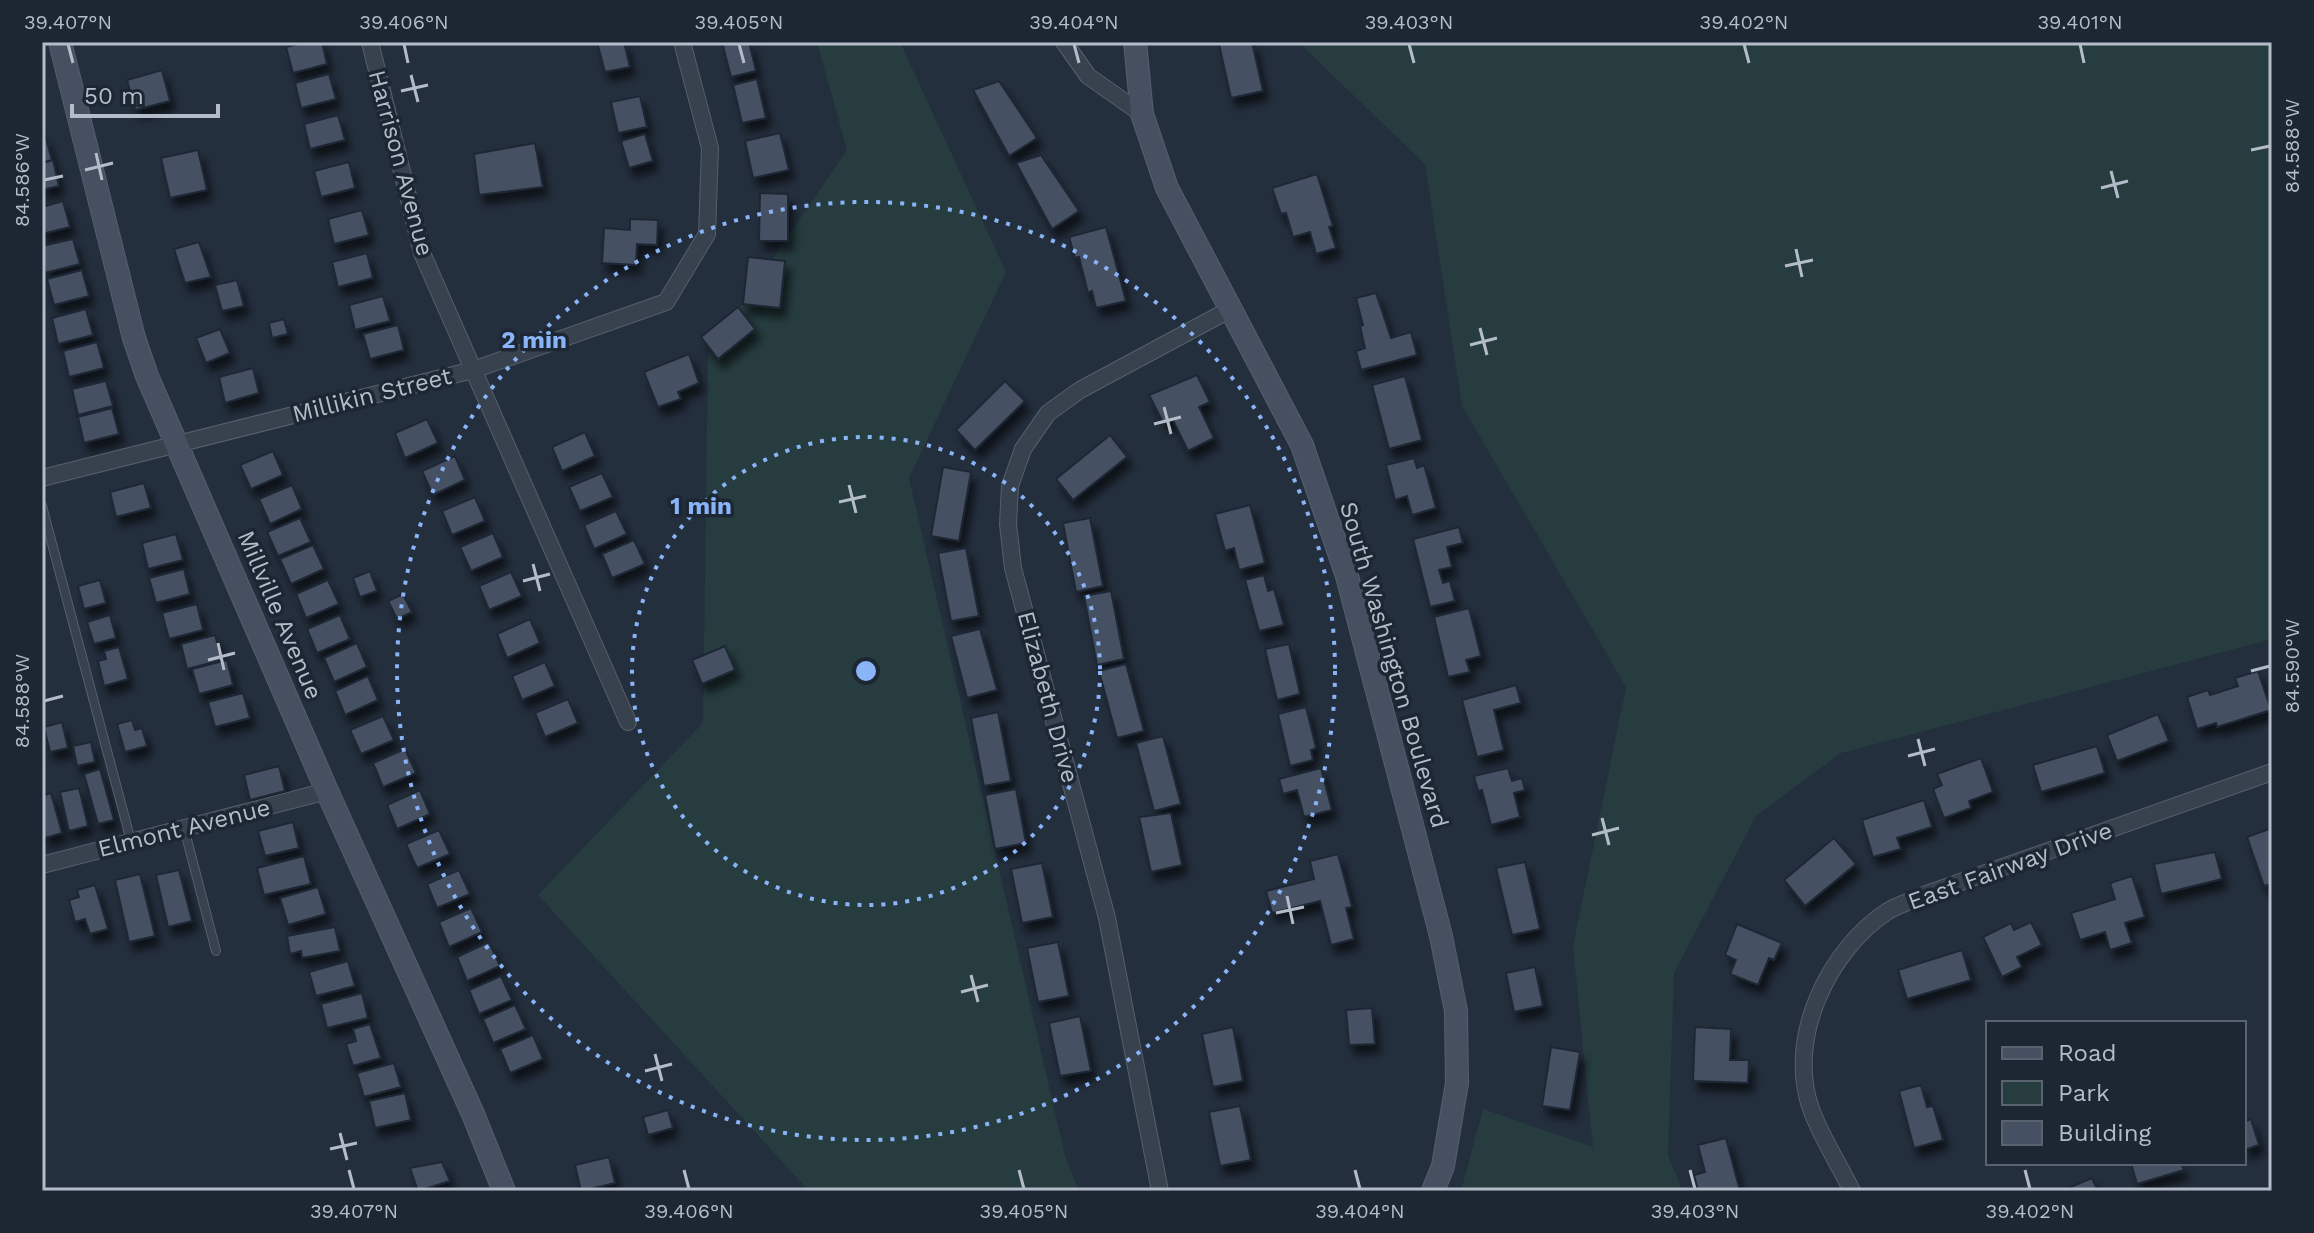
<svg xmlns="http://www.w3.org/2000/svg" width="2314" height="1233" font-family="'Work Sans',sans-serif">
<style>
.green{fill:#263c3f}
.building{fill:#455162;stroke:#1f2835;stroke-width:2;filter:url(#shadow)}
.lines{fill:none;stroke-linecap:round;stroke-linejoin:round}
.lane-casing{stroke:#565f6c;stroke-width:10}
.street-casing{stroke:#565f6c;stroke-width:18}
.secondary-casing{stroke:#565f6c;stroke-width:24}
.lane{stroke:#38414e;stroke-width:8}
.street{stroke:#38414e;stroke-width:16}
.secondary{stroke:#465061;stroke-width:22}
.ticks{fill:none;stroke:#b4bcc9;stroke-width:3}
.ring{fill:none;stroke:#8ab4f8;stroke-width:4;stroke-dasharray:4 8}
.labels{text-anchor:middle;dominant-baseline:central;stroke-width:7;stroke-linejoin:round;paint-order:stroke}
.street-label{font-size:24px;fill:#b4bcc9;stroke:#1d2633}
.centre{fill:#8ab4f8;stroke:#1d2633;stroke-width:4}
.ring-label{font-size:24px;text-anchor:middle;font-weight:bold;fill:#8ab4f8;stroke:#1d2633;stroke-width:7;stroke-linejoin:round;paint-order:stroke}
.neatline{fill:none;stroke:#b4bcc9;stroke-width:3}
.ticks-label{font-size:20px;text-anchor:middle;fill:#b4bcc9}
</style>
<defs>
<filter id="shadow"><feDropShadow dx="5" dy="9" stdDeviation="4" flood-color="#0009"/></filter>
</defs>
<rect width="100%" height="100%" fill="#242f3e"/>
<g class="green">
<polygon points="817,42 900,42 1006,272 909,478 1065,1156 1079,1191 809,1191 538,895 703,723 708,354 847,150"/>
<polygon points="1298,42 2272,42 2272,639 1841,753 1756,816 1674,973 1668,1155 1683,1191 1461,1191 1483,1109 1593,1147 1573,946 1626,687 1462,406 1425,164"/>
</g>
<g class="building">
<polygon points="307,42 322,42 327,64 293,73 286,47"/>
<polygon points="597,42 624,42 630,67 605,72"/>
<polygon points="722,42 749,42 756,71 731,77"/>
<polygon points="1227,42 1252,42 1263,91 1231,98 1219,44"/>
<polygon points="162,70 170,101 135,110 127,80"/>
<polygon points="329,74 336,99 301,108 295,83"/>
<polygon points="757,79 766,118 742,123 733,85"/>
<polygon points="999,81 1037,138 1009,156 973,90"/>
<polygon points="640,96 647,127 618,133 611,102"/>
<polygon points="338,115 345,140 310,149 304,124"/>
<polygon points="780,133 789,170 753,178 745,141"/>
<polygon points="645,134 653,161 629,168 621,141"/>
<polygon points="45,135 52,160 42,163 42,136"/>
<polygon points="535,143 543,187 479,195 474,154"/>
<polygon points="198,150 207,190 170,198 161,158"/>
<polygon points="1041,155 1079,211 1052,229 1016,163"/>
<polygon points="53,160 59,186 42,190 42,163"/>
<polygon points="349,162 355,188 321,197 314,171"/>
<polygon points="1317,174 1333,226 1329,227 1336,248 1316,254 1310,232 1293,237 1286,213 1281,214 1272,188"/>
<polygon points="760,193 788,194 788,241 759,241"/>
<polygon points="63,201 70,227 42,234 42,207"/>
<polygon points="362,210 369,235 334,244 328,219"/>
<polygon points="630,219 658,220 657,245 637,244 636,265 602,263 604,228 630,230"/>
<polygon points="1106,227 1126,301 1096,308 1092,291 1088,293 1079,257 1075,258 1069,237"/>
<polygon points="73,239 80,264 45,273 42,246"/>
<polygon points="199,242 211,277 185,283 174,249"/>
<polygon points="367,253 373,278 338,287 332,262"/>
<polygon points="748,257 785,261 780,308 743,304"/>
<polygon points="82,270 89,296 54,305 47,279"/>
<polygon points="237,280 244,306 222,311 215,285"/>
<polygon points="1376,293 1391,338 1411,332 1417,355 1361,370 1356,351 1365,348 1360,326 1363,325 1356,298"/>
<polygon points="383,296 390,321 355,330 349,305"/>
<polygon points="738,307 755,329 718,359 701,337"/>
<polygon points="86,309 93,335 58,344 52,318"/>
<polygon points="284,319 288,334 272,338 269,323"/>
<polygon points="398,325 404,350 370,359 363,334"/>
<polygon points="220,329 230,353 206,363 196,338"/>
<polygon points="97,342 104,368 69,377 63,351"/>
<polygon points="689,354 699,383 678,392 681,399 658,407 644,372"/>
<polygon points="253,368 259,393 225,403 219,377"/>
<polygon points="1197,375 1210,402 1199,407 1214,438 1188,451 1173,420 1164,424 1149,395"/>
<polygon points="1405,376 1422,440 1389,449 1372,385"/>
<polygon points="106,381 113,406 78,415 72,389"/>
<polygon points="1005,381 1025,401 975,450 956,430"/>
<polygon points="112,408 119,434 84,443 78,417"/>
<polygon points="427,419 438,443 405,458 395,433"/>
<polygon points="585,432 595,456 562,471 552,447"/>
<polygon points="1110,435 1127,457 1073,500 1056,479"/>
<polygon points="273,451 283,475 251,489 240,465"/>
<polygon points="455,456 465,480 433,495 422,471"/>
<polygon points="1414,458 1417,468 1424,465 1436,508 1412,515 1407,496 1395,500 1386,465"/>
<polygon points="943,467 971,472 959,541 931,536"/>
<polygon points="602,473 613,497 580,511 569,487"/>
<polygon points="144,483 151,508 116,517 110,492"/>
<polygon points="292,485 302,509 270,524 259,499"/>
<polygon points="475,497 485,521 452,535 442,511"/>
<polygon points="1250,505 1265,563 1239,570 1234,548 1225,551 1215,514"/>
<polygon points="616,511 627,534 594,549 584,525"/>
<polygon points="300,518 311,542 278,556 267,532"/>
<polygon points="1090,518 1103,586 1076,592 1063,523"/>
<polygon points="1459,527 1463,543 1447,547 1452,567 1439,570 1443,583 1450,581 1455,601 1430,607 1413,539"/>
<polygon points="493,533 503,557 471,571 460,547"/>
<polygon points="176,534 183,560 148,569 142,543"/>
<polygon points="634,540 645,564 612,578 602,554"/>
<polygon points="313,545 324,569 291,584 280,559"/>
<polygon points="966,548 979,616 951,621 938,553"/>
<polygon points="184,569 190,594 156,603 149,578"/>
<polygon points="370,571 377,591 360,597 353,578"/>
<polygon points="511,572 522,596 489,610 479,586"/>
<polygon points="1264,575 1268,591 1274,589 1284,625 1259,631 1245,580"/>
<polygon points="100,580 106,603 84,609 78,586"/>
<polygon points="328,580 339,604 306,618 296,594"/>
<polygon points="1111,591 1124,659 1097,665 1084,596"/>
<polygon points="403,594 412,612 397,619 388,601"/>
<polygon points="197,604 203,630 169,639 162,613"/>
<polygon points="1469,608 1481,656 1466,660 1470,672 1448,677 1434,617"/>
<polygon points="110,615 116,638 94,644 87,622"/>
<polygon points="340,615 350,639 317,653 307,629"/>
<polygon points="530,619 540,643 507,658 497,634"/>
<polygon points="980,629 997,690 967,698 951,636"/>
<polygon points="215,635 222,660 187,669 181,644"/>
<polygon points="357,643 367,667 334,682 324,658"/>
<polygon points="1289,644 1300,694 1277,700 1265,649"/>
<polygon points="725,646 735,670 702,684 692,660"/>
<polygon points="119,647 128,679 104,686 98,661 106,659 104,651"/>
<polygon points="227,660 233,685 199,694 192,669"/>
<polygon points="545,662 555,686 522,700 512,676"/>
<polygon points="1126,664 1144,731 1117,738 1099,671"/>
<polygon points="2258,671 2271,710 2217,727 2216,723 2197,729 2187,697 2208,690 2210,695 2238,686 2235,678"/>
<polygon points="368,676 378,700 345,715 335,691"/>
<polygon points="1516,685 1521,703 1494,710 1504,750 1477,757 1462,700"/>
<polygon points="243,693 250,718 215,727 208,702"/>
<polygon points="568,699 578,723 545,737 535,713"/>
<polygon points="1306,707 1316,748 1311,750 1313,760 1290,766 1278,714"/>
<polygon points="998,712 1011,781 984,786 971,718"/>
<polygon points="2158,714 2169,741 2117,761 2107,735"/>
<polygon points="383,716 394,740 361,754 350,730"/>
<polygon points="132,720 135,730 142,728 147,746 125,752 117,724"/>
<polygon points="62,722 68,748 50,752 44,727"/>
<polygon points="1163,736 1181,804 1154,811 1136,743"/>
<polygon points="91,742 95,762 77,766 73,746"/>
<polygon points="2097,746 2105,773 2041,792 2033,765"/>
<polygon points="405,749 416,773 383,787 373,763"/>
<polygon points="1981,758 1993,792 1969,801 1971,808 1944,818 1933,789 1942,785 1937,774"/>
<polygon points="279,766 285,791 250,800 244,775"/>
<polygon points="1321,768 1332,810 1304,817 1297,790 1283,794 1279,779"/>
<polygon points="1508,768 1512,781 1522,778 1525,790 1514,793 1520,817 1491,825 1482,790 1478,791 1474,776"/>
<polygon points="100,769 114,820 98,824 84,774"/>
<polygon points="79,788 88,826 69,831 60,792"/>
<polygon points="1016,789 1026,843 995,849 985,795"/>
<polygon points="420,790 430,814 397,829 387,805"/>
<polygon points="51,793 62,833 45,838 42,826 42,796"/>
<polygon points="1924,800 1932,827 1897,838 1901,849 1873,857 1862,820"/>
<polygon points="1171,813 1182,865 1151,872 1139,817"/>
<polygon points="293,822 299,848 265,856 258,831"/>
<polygon points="2272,828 2272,884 2264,886 2247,837"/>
<polygon points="439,830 450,854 417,868 406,844"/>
<polygon points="1834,838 1856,864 1805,906 1784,880"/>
<polygon points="2215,852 2222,879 2161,894 2154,864"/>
<polygon points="1338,854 1352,907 1346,908 1354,939 1331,945 1320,901 1272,913 1266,891 1314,879 1310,861"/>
<polygon points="304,856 311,884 264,895 257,868"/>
<polygon points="1525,862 1540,929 1512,935 1496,868"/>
<polygon points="1042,863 1053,917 1022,923 1011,869"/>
<polygon points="179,870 192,921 168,927 156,875"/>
<polygon points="459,870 470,894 437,908 427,884"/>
<polygon points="140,874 155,936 129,942 115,880"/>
<polygon points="2132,876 2145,917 2125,923 2132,943 2110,950 2105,932 2080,940 2071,913 2115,899 2110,883"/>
<polygon points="95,885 108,929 90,934 85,919 75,922 69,900 79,897 77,890"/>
<polygon points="318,887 326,914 288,925 280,898"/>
<polygon points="471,908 482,932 449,947 439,922"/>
<polygon points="2031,922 2042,945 2017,957 2022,967 2002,977 1983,937 2011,923 2014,930"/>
<polygon points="1737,924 1782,943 1774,960 1769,958 1758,985 1730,974 1736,960 1725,955"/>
<polygon points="335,927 340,951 302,958 301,951 290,954 287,936"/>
<polygon points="489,942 500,966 467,981 457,957"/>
<polygon points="1058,942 1069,996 1038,1002 1027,948"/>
<polygon points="1962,950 1971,980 1907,999 1898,970"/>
<polygon points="348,961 355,986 316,996 309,972"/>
<polygon points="1535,967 1543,1006 1514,1012 1506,973"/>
<polygon points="501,976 512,1000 479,1014 469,990"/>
<polygon points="362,993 368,1018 327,1028 321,1004"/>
<polygon points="515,1005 526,1029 493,1043 483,1019"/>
<polygon points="1372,1008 1375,1044 1349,1045 1346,1010"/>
<polygon points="1080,1016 1091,1071 1060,1076 1049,1023"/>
<polygon points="370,1024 381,1058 353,1066 346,1044 356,1041 353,1029"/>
<polygon points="1233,1027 1243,1081 1213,1087 1202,1034"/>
<polygon points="1695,1027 1731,1029 1730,1060 1749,1060 1748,1083 1693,1081"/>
<polygon points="533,1035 543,1059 510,1073 500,1049"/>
<polygon points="1551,1047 1580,1052 1570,1110 1542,1106"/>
<polygon points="394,1063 401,1087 364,1097 357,1073"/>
<polygon points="1921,1085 1927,1107 1933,1106 1943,1140 1914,1148 1899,1091"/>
<polygon points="405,1093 411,1120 375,1128 369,1101"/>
<polygon points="1240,1106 1251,1160 1220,1166 1209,1112"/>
<polygon points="668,1110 673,1128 648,1135 643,1117"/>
<polygon points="2251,1119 2259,1145 2244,1150 2244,1122"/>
<polygon points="1726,1138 1740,1191 1698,1191 1694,1175 1705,1172 1698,1145"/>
<polygon points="609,1157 615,1183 581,1191 575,1165"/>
<polygon points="442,1162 450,1181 418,1191 410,1168"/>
<polygon points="2131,1163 2181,1163 2184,1170 2137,1184"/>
<polygon points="2092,1178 2098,1191 2061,1191"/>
</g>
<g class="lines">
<defs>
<g id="lane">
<polyline points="42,506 131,841"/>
<polyline points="184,828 216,951"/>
</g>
<g id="street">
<polyline points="370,42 422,253 628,722"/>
<polyline points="1064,42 1088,76 1142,114"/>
<polyline points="42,478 473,370 666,302 707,234 710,148 682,42"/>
<polyline points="42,865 327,791"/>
<polyline points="1160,1191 1107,918 1013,568 1008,524 1010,486 1023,449 1048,413 1080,390 1229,310"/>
<path d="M 1852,1191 C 1839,1164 1821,1137 1811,1109 C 1786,1039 1828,950 1888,911 C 1898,905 1911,901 1921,896 L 2272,772"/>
</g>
<g id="secondary">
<polyline points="60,42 134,338 147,376 327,791 473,1114 504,1191"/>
<polyline points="1135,42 1142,114 1167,188 1302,445 1347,576 1441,936 1456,1011 1457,1083 1443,1166 1433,1191"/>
</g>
</defs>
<use href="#lane" class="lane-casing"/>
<use href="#street" class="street-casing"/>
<use href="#secondary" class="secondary-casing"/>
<use href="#lane" class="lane"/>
<use href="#street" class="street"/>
<use href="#secondary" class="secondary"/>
</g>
<path class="ticks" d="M 68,44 L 73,63M 404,44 L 408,63M 739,44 L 744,63M 1074,44 L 1079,63M 1409,44 L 1414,63M 1744,44 L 1749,63M 2080,44 L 2084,63M 411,75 L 418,102M 401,91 L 428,85M 2251,150 L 2270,146M 96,153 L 102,180M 85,170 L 113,163M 2111,171 L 2118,198M 44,180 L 63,176M 2101,188 L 2128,181M 1796,249 L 1802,277M 1785,266 L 1813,260M 1480,328 L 1487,355M 1470,345 L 1497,338M 1164,407 L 1171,434M 1154,424 L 1181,417M 849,485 L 856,513M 839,502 L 866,496M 533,564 L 540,591M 523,581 L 550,574M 218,643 L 224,670M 208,660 L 235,653M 2251,671 L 2270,666M 44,701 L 63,696M 1918,739 L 1925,766M 1908,756 L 1935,749M 1602,818 L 1609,845M 1592,835 L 1619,828M 1287,896 L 1293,924M 1276,913 L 1304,907M 971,975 L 978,1002M 961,992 L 988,985M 655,1054 L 662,1081M 645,1071 L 672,1064M 340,1133 L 347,1160M 330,1149 L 357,1143M 349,1170 L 354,1189M 684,1170 L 689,1189M 1019,1170 L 1024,1189M 1355,1170 L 1360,1189M 1690,1170 L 1695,1189M 2025,1170 L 2030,1189"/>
<g class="ring">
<circle cx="866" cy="671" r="234"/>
<circle cx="866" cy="671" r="469"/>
</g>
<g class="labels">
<g class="street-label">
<text transform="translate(401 163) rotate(75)">Harrison Avenue</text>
<text transform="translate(372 395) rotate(-14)">Millikin Street</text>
<text transform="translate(280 615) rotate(67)">Millville Avenue</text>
<text transform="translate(1394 665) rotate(74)">South Washington Boulevard</text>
<text transform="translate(1048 697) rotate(75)">Elizabeth Drive</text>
<text transform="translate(184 828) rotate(-14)">Elmont Avenue</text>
<text transform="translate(2010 866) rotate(-20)">East Fairway Drive</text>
</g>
</g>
<circle cx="866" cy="671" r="12" class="centre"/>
<g class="ring-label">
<text x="534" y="348">2 min</text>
<text x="701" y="514">1 min</text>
</g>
<rect width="2314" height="1233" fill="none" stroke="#1d2633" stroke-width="88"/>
<rect x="1986" y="1021" width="260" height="144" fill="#1d2633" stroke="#59626f" stroke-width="2"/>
<rect x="2002" y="1047" width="40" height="12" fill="#465061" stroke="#59626f" stroke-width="2"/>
<text x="2058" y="1061" font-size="24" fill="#b4bcc9">Road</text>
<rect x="2002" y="1081" width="40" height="24" fill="#263c3f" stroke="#59626f" stroke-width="2"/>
<text x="2058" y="1101" font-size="24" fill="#b4bcc9">Park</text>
<rect x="2002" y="1121" width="40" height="24" fill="#455162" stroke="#59626f" stroke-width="2"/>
<text x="2058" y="1141" font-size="24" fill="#b4bcc9">Building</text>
<path d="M72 104v12h146v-12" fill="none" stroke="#b4bcc9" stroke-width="4"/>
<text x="84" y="104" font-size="24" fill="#b4bcc9" stroke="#1d2633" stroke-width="6" paint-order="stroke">50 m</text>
<rect x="44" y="44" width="2226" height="1145" class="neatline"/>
<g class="ticks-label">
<text x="68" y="29">39.407°N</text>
<text x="404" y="29">39.406°N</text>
<text x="739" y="29">39.405°N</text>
<text x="1074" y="29">39.404°N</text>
<text x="1409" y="29">39.403°N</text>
<text x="1744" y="29">39.402°N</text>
<text x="2080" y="29">39.401°N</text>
<text transform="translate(2292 146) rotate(-90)" y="7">84.588°W</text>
<text transform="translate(22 180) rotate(-90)" y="7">84.586°W</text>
<text transform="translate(2292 666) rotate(-90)" y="7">84.590°W</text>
<text transform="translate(22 701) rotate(-90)" y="7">84.588°W</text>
<text x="354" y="1218">39.407°N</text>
<text x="689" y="1218">39.406°N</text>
<text x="1024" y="1218">39.405°N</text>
<text x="1360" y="1218">39.404°N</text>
<text x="1695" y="1218">39.403°N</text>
<text x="2030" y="1218">39.402°N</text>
</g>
</svg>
